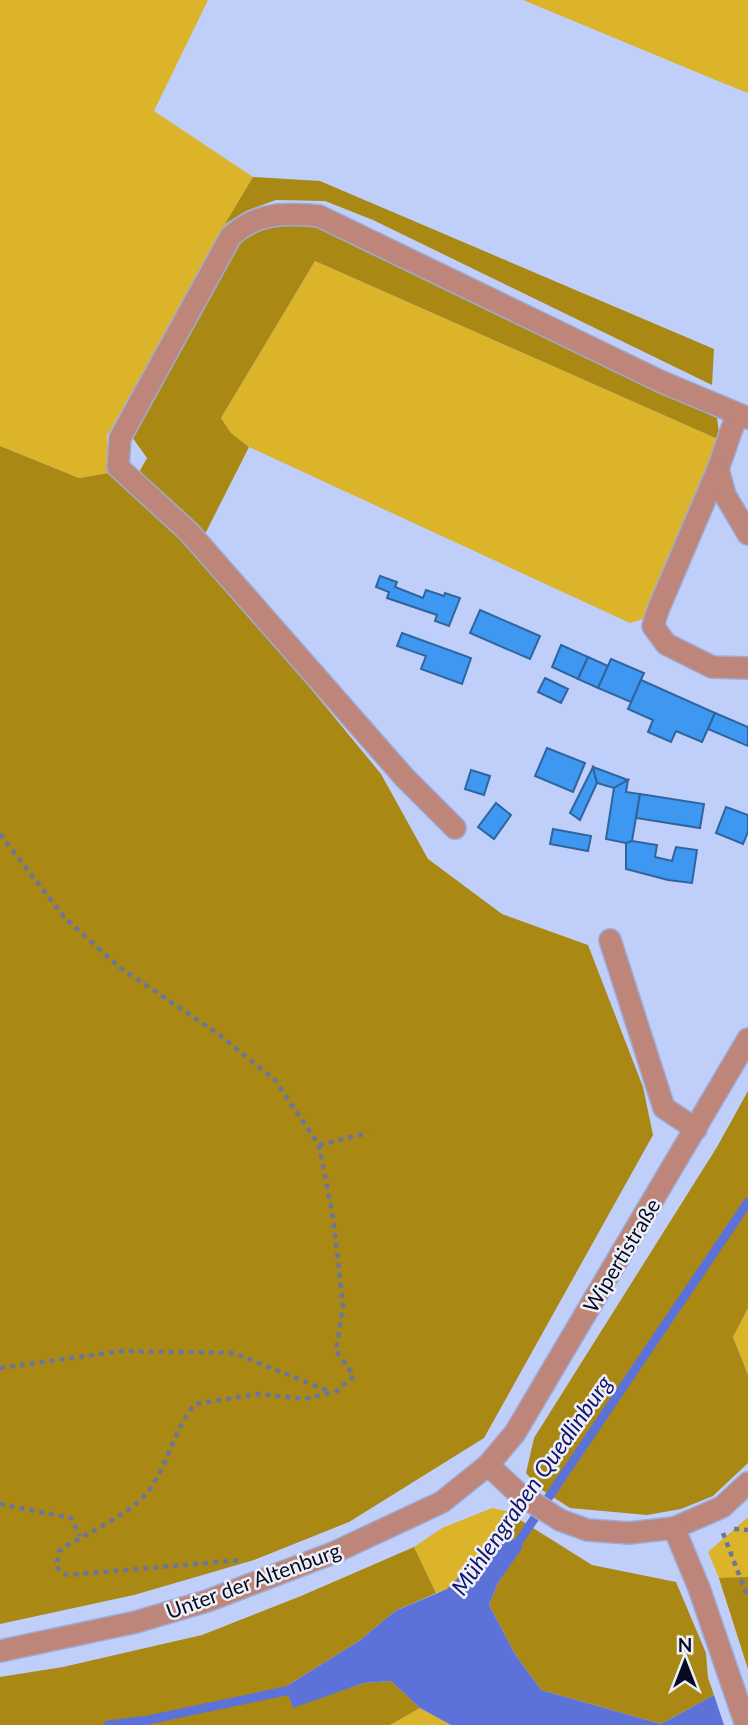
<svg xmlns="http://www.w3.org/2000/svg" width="748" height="1725" font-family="Lato,sans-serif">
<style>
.green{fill:#dcb42a}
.forest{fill:#a98914}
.water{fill:#5c72d9}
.pier{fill:#c0cefa}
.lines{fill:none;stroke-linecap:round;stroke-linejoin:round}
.stream{stroke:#5c72d9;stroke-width:9}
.building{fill:#3e98f2;stroke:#2f659c;stroke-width:2}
.minor-casing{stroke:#9fabd3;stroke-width:24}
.path{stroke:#6d769a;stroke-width:4.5;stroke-dasharray:5 5;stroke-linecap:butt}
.minor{stroke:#be867b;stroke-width:21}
.labels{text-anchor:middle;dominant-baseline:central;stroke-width:5;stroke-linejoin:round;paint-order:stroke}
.street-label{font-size:21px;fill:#060a23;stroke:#eef0f8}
.water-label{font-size:23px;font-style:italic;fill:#151571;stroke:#eef0f8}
</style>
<rect width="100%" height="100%" fill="#c0cefa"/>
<g class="green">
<polygon points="0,0 208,0 154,111 253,177 107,436 109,473 79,478 0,446"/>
<polygon points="523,0 748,0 748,93 718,81"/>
<polygon points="315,261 720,440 646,618 630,623 249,447 231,433 221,418"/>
<polygon points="748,1308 748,1375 733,1337"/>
<polygon points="492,1508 506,1511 504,1531 447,1589 436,1593 414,1547 442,1528"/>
<polygon points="748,1517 748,1669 719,1578 708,1552"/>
<polygon points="420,1708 451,1725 390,1725"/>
</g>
<g class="forest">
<polygon points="253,177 320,181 714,349 712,385 373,220 325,201 276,200 246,211 225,224"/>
<polygon points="286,223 320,226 717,418 720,440 315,261 221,418 231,433 249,447 205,534 138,474 147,458 132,437 244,235 264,227"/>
<polygon points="0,446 79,478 109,473 197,550 381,774 428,859 502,914 588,945 643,1087 653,1135 484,1438 349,1522 254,1560 134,1595 0,1624"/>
<polygon points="748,1091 748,1308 733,1337 748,1375 748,1463 713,1496 681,1509 647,1515 570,1508 539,1488 526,1473 534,1438 717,1147"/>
<polygon points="506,1511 592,1565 676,1582 706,1653 708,1678 714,1695 661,1724 541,1690 515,1654 489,1605 498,1583 522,1547 504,1531"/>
<polygon points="414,1547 436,1593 395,1611 359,1641 285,1687 293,1707 364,1683 391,1681 420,1708 390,1725 0,1725 0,1677 63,1667 202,1635 301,1596"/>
<polygon points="748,1577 748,1669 719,1578"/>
</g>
<polygon class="water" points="504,1531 523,1547 498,1583 489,1605 515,1654 541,1690 661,1724 714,1695 748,1681 748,1725 451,1725 420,1708 391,1681 364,1683 293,1708 285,1687 359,1641 395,1611 447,1589"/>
<polygon class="pier" points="748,1678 748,1725 724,1725 713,1692"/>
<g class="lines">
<g class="stream">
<polyline points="511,1553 748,1202"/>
<polyline points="108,1725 148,1720 295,1689"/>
</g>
</g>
<g class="building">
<polygon points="380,576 397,582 395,587 423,598 426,590 444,596 445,593 460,598 449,626 435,621 437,615 387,598 389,592 376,587"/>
<polygon points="480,610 540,636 530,659 470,633"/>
<polygon points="402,633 471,658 462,684 421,669 426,656 397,646"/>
<polygon points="561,645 588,657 578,679 552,667"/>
<polygon points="588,657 608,666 598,688 578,679"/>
<polygon points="611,659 644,673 631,702 598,688"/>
<polygon points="545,678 568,689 561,703 538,692"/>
<polygon points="641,680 715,713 702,742 676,731 671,742 648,732 653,720 628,709"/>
<polygon points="715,713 748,727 748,746 708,729"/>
<polygon points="547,748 585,763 573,792 535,776"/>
<polygon points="593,767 597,783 580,820 570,813"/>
<polygon points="593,767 628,780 614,788 597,783"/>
<polygon points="471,770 490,776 484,795 465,789"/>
<polygon points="628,780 626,792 640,794 632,841 626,843 606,839 614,788"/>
<polygon points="640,794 704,804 700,828 636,818"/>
<polygon points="496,803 511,815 494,839 478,827"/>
<polygon points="726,807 748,815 748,832 743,844 716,833"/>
<polygon points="553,829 591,836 588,851 550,844"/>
<polygon points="632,841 657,845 655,857 672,861 676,847 697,850 692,883 668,880 626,869 626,843"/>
</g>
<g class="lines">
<defs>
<g id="minor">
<polyline points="737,414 718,469 658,610 653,626 666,644 712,667 748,668"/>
<polyline points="718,469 725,495 748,534"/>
<path d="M 455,828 L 405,778 L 189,532 L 118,467 L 120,438 L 231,236 C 258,212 285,213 319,216 L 662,382 L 748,418"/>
<polyline points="610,940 664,1108 696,1129"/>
<polyline points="488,1465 518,1493 560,1520 587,1530 629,1533 674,1528 722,1507 748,1483"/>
<polyline points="674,1528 699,1588 746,1725"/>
<polyline points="0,1651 136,1622 207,1601 333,1553 442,1502 488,1465 515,1433 748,1039"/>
</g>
</defs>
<use href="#minor" class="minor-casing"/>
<g class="path">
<path d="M 0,834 L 64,917 L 119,967 L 217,1033 L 275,1080 L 319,1145 L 333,1218 L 343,1305 L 336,1351 L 354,1376 L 337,1391 L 304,1399 L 259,1394 L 195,1404 C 175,1429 169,1459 152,1486 C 136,1513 85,1533 59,1551 L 56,1567 L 67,1575 L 242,1560"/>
<polyline points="319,1145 368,1133"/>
<polyline points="0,1368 122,1351 234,1353 331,1392"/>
<polyline points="0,1504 71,1518 80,1536"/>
<polyline points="734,1529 748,1530"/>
<polyline points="723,1533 748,1598"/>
</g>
<use href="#minor" class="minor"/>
</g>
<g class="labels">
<g class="street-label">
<text transform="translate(621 1255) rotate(-59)">Wipertistraße</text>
<text transform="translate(253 1580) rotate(-20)">Unter der Altenburg</text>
</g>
<g class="water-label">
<text transform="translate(531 1485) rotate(-55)">Mühlengraben Quedlinburg</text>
</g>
</g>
<g transform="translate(685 1662)" stroke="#eef0f8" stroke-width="5" paint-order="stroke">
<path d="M0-5L12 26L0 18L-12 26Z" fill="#060a23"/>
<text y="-10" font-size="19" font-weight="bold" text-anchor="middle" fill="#060a23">N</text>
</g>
</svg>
